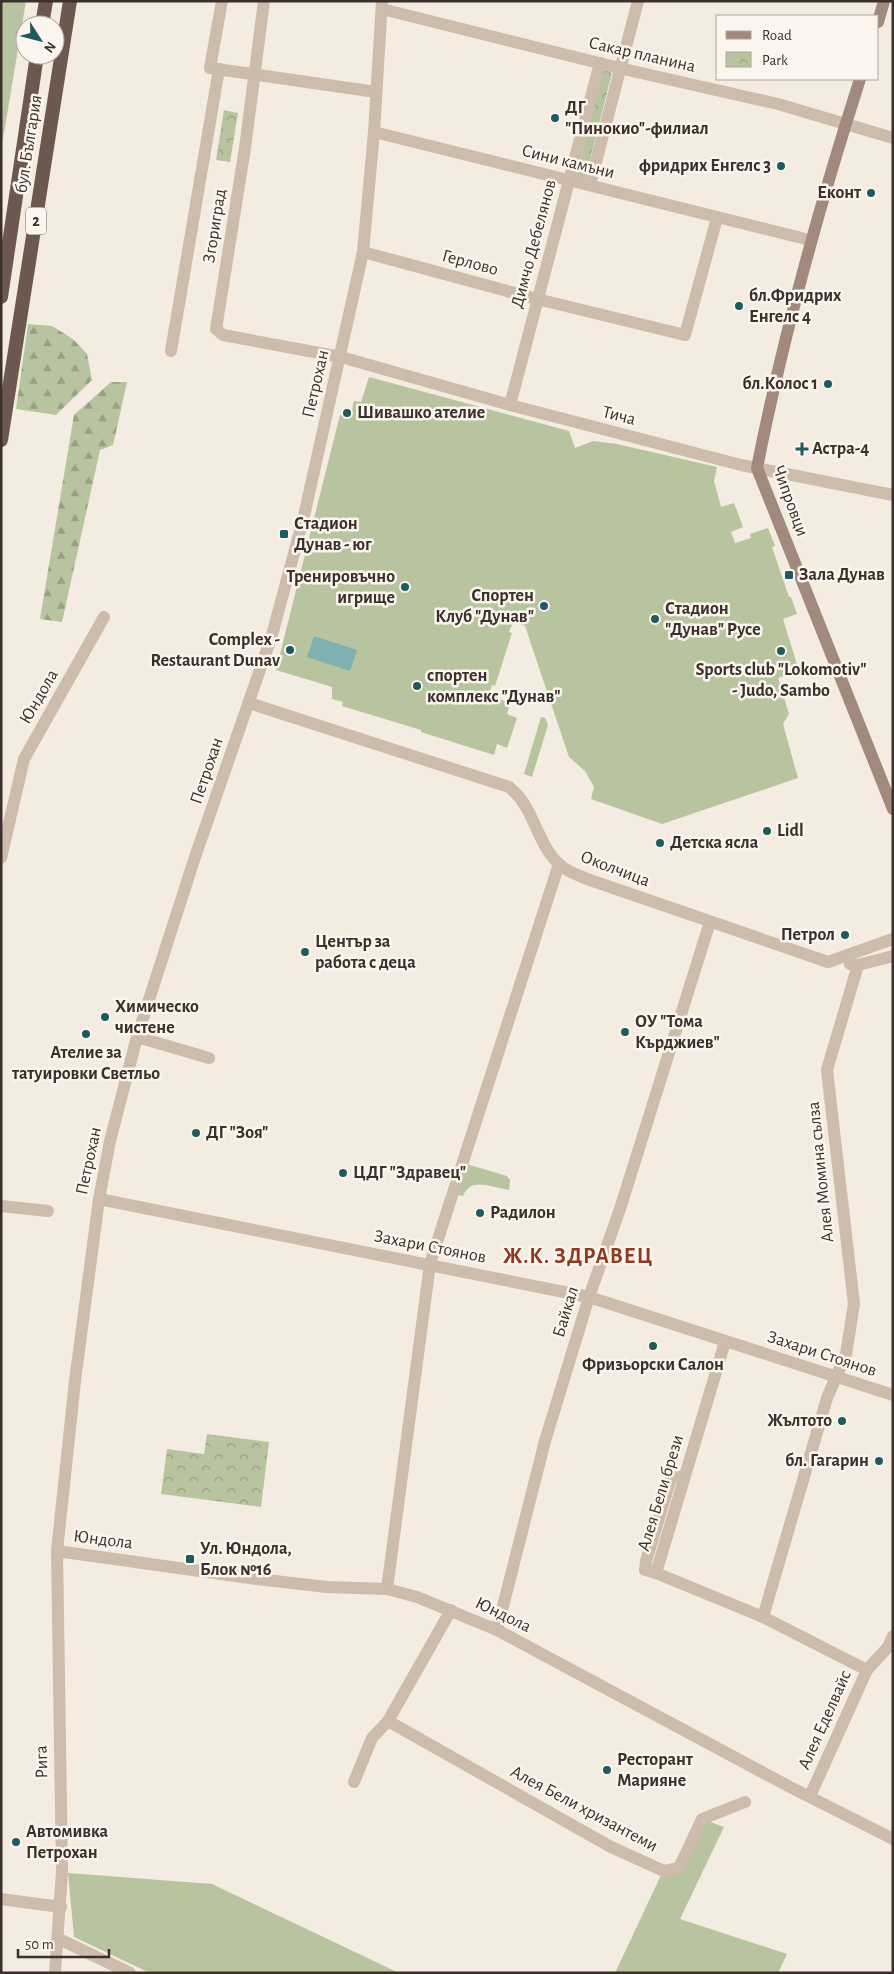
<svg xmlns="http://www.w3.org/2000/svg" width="894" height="1974" font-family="'Alegreya Sans',sans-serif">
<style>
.green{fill:#b8c4a0}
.forest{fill:url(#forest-firs)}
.park{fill:url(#park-crowns)}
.water{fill:#7fb0b2}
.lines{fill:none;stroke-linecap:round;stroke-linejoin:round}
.minor{stroke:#cdbbac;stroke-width:12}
.tertiary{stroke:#cdbbac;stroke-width:12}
.secondary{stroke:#a18a7d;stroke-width:12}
.trunk{stroke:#6c584f;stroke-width:14}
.poi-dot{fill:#1f5a5e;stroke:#fbf5ee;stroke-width:2}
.labels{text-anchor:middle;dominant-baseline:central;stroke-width:5;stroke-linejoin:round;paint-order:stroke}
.shield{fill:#fbf5ee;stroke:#756b66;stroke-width:1}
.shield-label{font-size:16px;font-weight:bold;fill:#3b302b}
.street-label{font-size:18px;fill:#3b302b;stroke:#fbf5ee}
.poi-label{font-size:18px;font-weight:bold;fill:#3b302b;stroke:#fbf5ee;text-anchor:start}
.district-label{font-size:22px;font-weight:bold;letter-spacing:1px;fill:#8c3b22;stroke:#fbf5ee}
</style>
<defs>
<pattern id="forest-firs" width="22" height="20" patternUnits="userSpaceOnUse" patternTransform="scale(1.25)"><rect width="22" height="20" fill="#b8c4a0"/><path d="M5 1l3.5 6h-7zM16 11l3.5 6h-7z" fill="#97a083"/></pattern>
<pattern id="park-crowns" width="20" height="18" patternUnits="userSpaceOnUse" patternTransform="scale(1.25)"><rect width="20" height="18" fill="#b8c4a0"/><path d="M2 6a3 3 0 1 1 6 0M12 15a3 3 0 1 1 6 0" fill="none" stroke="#97a083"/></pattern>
</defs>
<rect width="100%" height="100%" fill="#f4ebe1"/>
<g class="green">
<polygon points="1,1 26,1 1,151"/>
<polygon points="369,377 569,431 575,448 593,441 617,444 717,467 714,481 721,507 734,503 743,527 731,532 735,543 751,538 750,534 768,528 775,546 772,547 789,597 791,597 797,614 783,619 799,671 778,678 789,714 783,724 798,778 662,824 591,799 594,787 585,771 569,757 525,626 513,622 509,632 512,633 495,686 492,685 489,695 510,703 507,714 517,718 507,748 497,744 494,755 421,732 421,730 342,706 343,702 332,699 332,687 276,670 340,415 350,418 354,401 361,402"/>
<polygon points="541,717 545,718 548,725 532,777 524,774"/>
<path d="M 463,1163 L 507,1176 L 510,1180 L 509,1190 C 492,1188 471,1176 463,1196 L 454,1194 Z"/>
<polygon points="702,1819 724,1827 680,1919 787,1954 778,1973 615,1973 663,1871 679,1868"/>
<polygon points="68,1873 212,1884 399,1973 150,1973 74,1937"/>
</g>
<g class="forest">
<polygon points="28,324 52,326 73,339 87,354 92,380 56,415 16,409"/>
<polygon points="111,382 127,382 113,445 100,450 62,622 40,619 74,415"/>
</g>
<g class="park">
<polygon points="604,70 612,73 585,180 576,177"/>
<polygon points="224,110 238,113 230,162 216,160"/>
<polygon points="207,1434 269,1442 261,1507 161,1494 167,1449 204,1454"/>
</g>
<polygon class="water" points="314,636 357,650 350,671 307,657"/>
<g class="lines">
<g class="minor">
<polyline points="222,1 210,68 376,92"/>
<polyline points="382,9 619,68 778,104 893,138"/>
<polyline points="374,132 810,240"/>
<polyline points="590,185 638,1"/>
<polyline points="363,252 537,299 685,335 717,218"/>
<polyline points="171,351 219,69"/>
<polyline points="510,405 600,63"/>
<path d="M 249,703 L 509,787 C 535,807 536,844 560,865 C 568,872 578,875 587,879 L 828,962 L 893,939"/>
<polyline points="1,858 24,759 104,617"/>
<polyline points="850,964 858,965 893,956"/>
<polyline points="858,965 827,1070 854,1304 846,1354 827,1398 763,1617 867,1670"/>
<polyline points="137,1037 209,1058"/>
<polyline points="1,1206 48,1211"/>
<polyline points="725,1342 656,1573 763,1617"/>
<polyline points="656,1573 645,1570 646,1561 672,1475 684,1478"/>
<polyline points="387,1589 430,1264 559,864"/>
<polyline points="497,1630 545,1441 589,1297 620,1209 710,922"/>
<polyline points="388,1721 611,1847 664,1871 679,1868 702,1819 745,1802"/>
<polyline points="354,1782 372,1738 388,1721 451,1610"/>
<polyline points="810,1796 867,1670 888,1647 893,1636"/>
<polyline points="1,1899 61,1907"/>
</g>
<g class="tertiary">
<polyline points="264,1 245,148 216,329 223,335 341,357 510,405 741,465 893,495"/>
<polyline points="99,1199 589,1297 893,1395"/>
<polyline points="57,1551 257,1579 327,1587 387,1589 417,1597 497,1630 790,1787 893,1839"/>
<polyline points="59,1939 130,1973"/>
<polyline points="55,1973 62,1871 57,1551 75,1381 99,1199 110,1141 137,1037 195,857 272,635 304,516 363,252 374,132 382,1"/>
</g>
<g class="secondary">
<polyline points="878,22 884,1"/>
<path d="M 860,79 C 819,207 783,336 757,468 L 893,809"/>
</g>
<g class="trunk">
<polyline points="42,25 46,1"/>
<polyline points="1,297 37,55"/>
<polyline points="1,440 70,1"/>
</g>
</g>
<g class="poi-dot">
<circle cx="555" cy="118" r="5"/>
<circle cx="781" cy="166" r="5"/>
<circle cx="871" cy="193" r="5"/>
<circle cx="739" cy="306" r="5"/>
<circle cx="828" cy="384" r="5"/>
<circle cx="347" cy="413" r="5"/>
<path d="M799.5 441.5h5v5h5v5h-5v5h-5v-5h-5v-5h5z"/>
<rect x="279" y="529" width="10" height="10" rx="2.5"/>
<rect x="784" y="570" width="10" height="10" rx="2.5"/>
<circle cx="405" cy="587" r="5"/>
<circle cx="544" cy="606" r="5"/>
<circle cx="655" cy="619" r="5"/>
<circle cx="290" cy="650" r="5"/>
<circle cx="781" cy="651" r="5"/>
<circle cx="417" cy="686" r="5"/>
<circle cx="767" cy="831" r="5"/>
<circle cx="660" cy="843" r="5"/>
<circle cx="845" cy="935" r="5"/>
<circle cx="305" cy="952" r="5"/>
<circle cx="105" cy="1017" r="5"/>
<circle cx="625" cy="1032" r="5"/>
<circle cx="86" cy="1034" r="5"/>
<circle cx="196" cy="1133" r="5"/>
<circle cx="343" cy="1173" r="5"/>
<circle cx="480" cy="1213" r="5"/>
<circle cx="653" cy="1346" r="5"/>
<circle cx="842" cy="1421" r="5"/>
<circle cx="879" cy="1461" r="5"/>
<rect x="185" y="1554" width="10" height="10" rx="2.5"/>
<circle cx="607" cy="1770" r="5"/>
<circle cx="16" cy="1842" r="5"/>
</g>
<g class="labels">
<rect class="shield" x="26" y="207.5" width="20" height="27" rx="4"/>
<g class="shield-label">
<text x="36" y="221">2</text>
</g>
<g class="street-label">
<text transform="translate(642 55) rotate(13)">Сакар планина</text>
<text transform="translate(29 144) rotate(-81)">бул. България</text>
<text transform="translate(568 162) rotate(14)">Сини камъни</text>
<text transform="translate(215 226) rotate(-81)">Згориград</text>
<text transform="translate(534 244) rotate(-75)">Димчо Дебелянов</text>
<text transform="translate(470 263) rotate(15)">Герлово</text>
<text transform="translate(316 384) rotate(-77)">Петрохан</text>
<text transform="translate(619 416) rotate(14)">Тича</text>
<text transform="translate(790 501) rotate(70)">Чипровци</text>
<text transform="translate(39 697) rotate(-60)">Юндола</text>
<text transform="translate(207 771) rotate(-71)">Петрохан</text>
<text transform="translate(615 869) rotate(21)">Околчица</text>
<text transform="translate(89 1161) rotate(-78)">Петрохан</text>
<text transform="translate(821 1172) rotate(-96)">Алея Момина сълза</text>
<text transform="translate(430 1247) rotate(11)">Захари Стоянов</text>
<text transform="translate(566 1312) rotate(-73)">Байкал</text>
<text transform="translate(822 1354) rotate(18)">Захари Стоянов</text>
<text transform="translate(661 1493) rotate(-73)">Алея Бели брези</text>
<text transform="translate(103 1540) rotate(7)">Юндола</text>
<text transform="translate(503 1615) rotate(26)">Юндола</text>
<text transform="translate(825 1720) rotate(-66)">Алея Еделвайс</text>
<text transform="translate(42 1762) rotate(-91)">Рига</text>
<text transform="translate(584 1809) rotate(28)">Алея Бели хризантеми</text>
</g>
<g class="poi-label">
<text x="565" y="108">ДГ<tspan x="565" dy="21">"Пинокио"-филиал</tspan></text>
<text x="771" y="166" text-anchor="end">фридрих Енгелс 3</text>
<text x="861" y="193" text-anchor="end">Еконт</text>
<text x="749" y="296">бл.Фридрих<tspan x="749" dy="21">Енгелс 4</tspan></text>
<text x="818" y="384" text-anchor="end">бл.Колос 1</text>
<text x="357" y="413">Шивашко ателие</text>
<text x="812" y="449">Астра-4</text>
<text x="294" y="524">Стадион<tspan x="294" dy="21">Дунав - юг</tspan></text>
<text x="799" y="575">Зала Дунав</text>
<text x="395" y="577" text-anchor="end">Тренировъчно<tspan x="395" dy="21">игрище</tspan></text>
<text x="534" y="596" text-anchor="end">Спортен<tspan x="534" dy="21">Клуб "Дунав"</tspan></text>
<text x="665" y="609">Стадион<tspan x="665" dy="21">"Дунав" Русе</tspan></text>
<text x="280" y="640" text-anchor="end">Complex -<tspan x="280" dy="21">Restaurant Dunav</tspan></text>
<text x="781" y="670" text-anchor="middle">Sports club "Lokomotiv"<tspan x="781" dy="21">- Judo, Sambo</tspan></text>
<text x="427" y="676">спортен<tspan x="427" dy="21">комплекс "Дунав"</tspan></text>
<text x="777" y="831">Lidl</text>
<text x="670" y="843">Детска ясла</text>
<text x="835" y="935" text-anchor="end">Петрол</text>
<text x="315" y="942">Център за<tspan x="315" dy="21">работа с деца</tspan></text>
<text x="115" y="1007">Химическо<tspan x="115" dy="21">чистене</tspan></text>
<text x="635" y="1022">ОУ "Тома<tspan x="635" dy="21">Кърджиев"</tspan></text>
<text x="86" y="1053" text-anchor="middle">Ателие за<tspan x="86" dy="21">татуировки Светльо</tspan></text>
<text x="206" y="1133">ДГ "Зоя"</text>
<text x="353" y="1173">ЦДГ "Здравец"</text>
<text x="490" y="1213">Радилон</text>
<text x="653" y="1365" text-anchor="middle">Фризьорски Салон</text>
<text x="832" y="1421" text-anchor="end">Жълтото</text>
<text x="869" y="1461" text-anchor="end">бл. Гагарин</text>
<text x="200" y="1549">Ул. Юндола,<tspan x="200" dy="21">Блок №16</tspan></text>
<text x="617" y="1760">Ресторант<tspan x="617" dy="21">Марияне</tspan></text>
<text x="26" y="1832">Автомивка<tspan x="26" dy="21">Петрохан</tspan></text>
</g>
<g class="district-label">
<text x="578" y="1256">Ж.К. ЗДРАВЕЦ</text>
</g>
</g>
<rect width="894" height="1974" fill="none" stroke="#3b302b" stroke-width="5"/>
<rect x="716" y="15" width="162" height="65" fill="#fbf5ee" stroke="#aea6a0"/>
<rect x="726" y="31" width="25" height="8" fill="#a18a7d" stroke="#aea6a0"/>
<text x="762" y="40" font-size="15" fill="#3b302b">Road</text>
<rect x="726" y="52" width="25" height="15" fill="url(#park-crowns)" stroke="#aea6a0"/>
<text x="762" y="65" font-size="15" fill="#3b302b">Park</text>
<g transform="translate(40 40) rotate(126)"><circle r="24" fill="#fbf5ee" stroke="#aea6a0"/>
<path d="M0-4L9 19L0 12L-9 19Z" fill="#1f5a5e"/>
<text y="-8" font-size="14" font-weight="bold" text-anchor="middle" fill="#3b302b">N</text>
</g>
<path d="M18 1949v8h91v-8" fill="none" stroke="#3b302b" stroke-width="2.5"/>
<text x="25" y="1949" font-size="15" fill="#3b302b" stroke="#fbf5ee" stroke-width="4" paint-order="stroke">50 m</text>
</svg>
